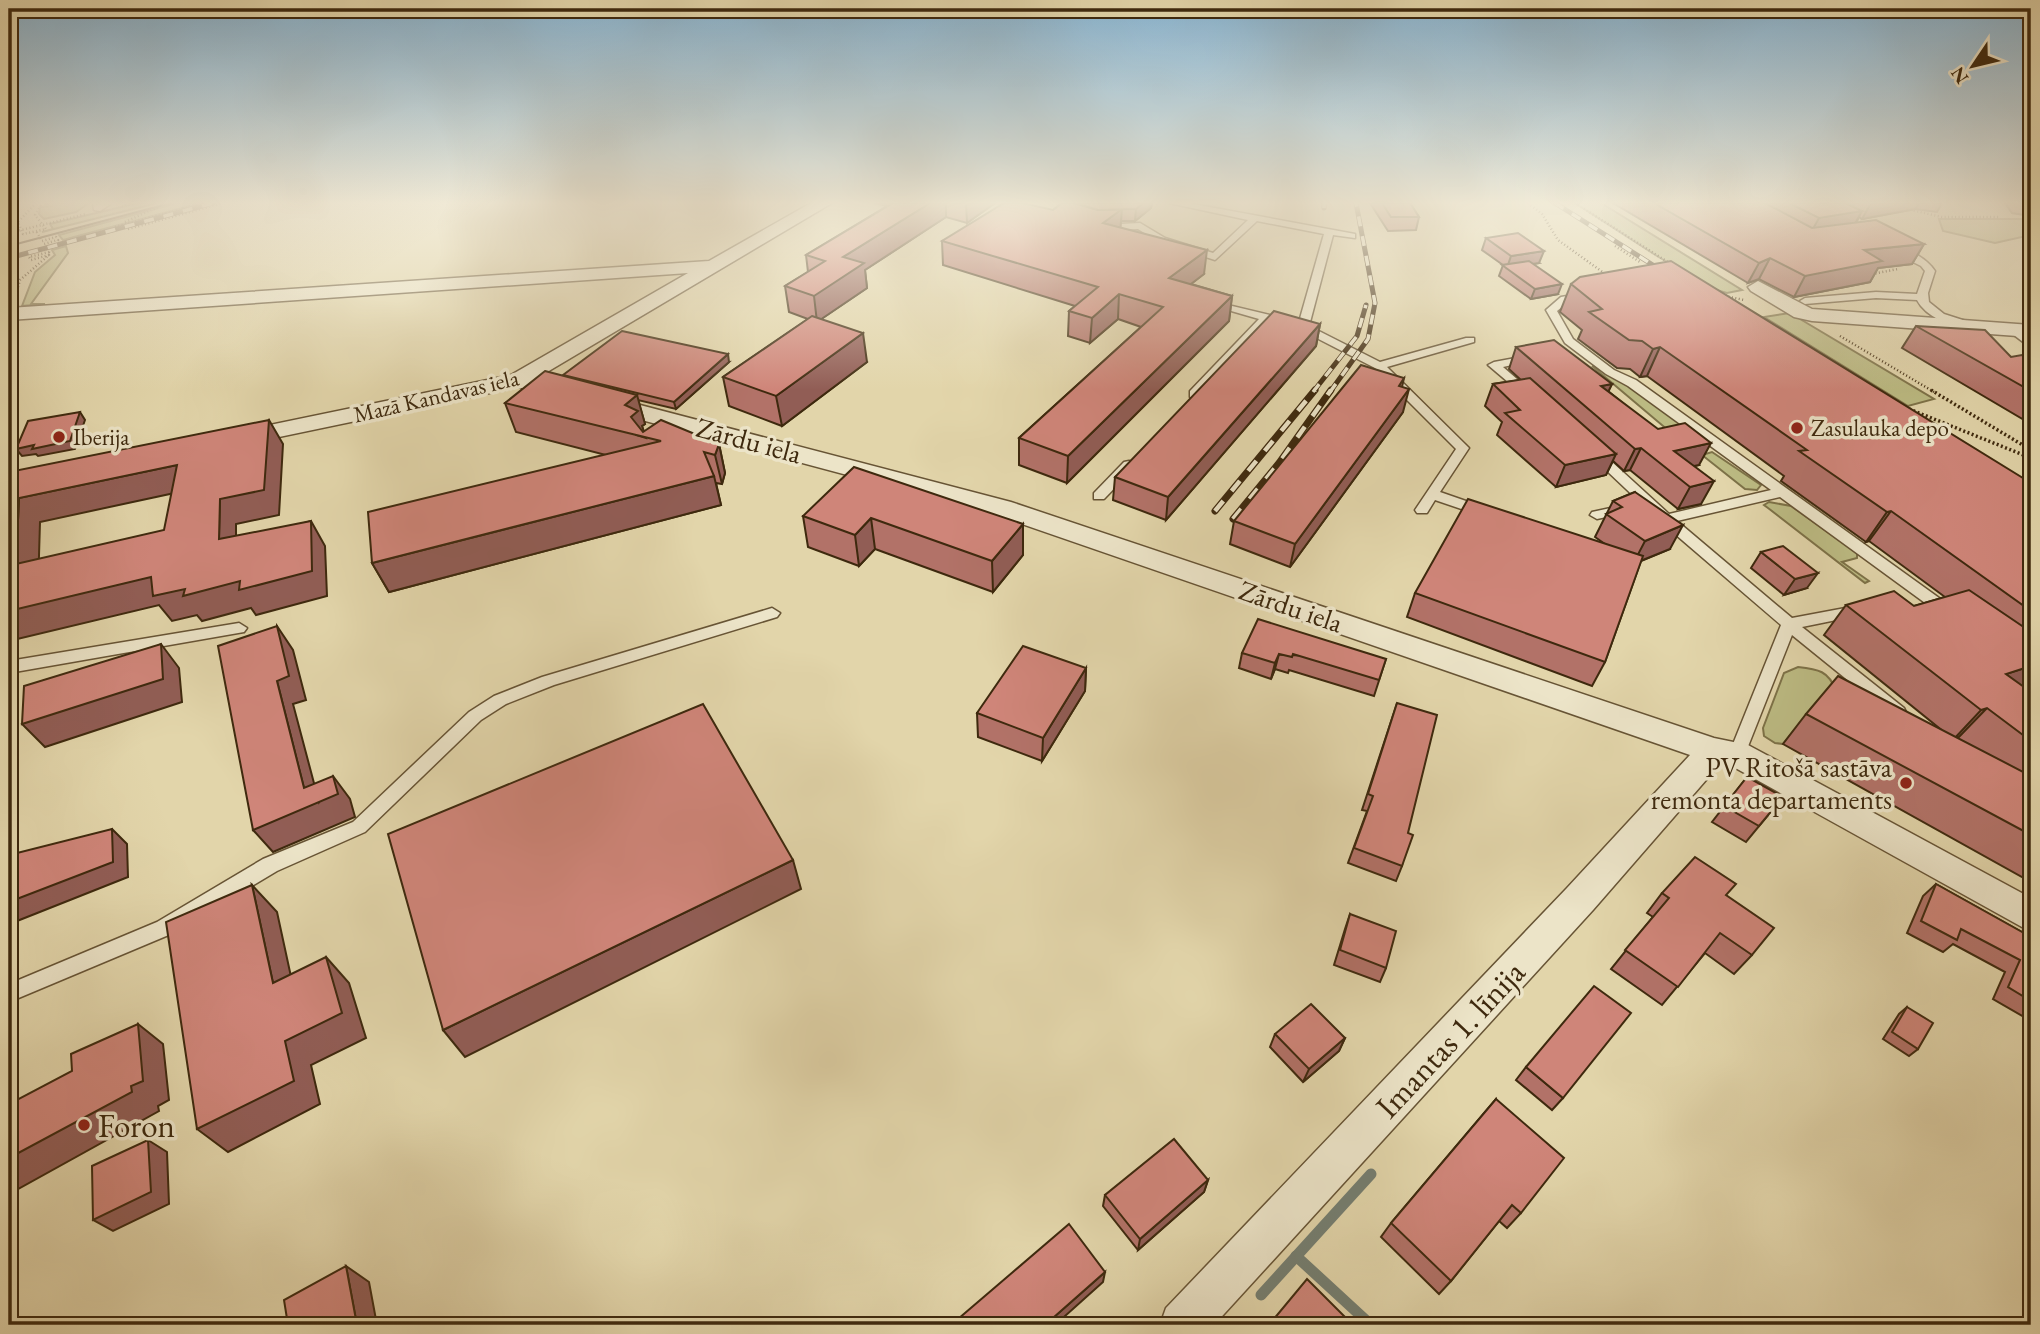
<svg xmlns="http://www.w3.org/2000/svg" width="2040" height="1334" font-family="'EB Garamond',serif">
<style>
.green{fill:#bcbb83;stroke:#7d7248;stroke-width:2}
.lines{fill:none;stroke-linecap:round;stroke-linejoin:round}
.stream{stroke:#747e71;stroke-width:11}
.lane-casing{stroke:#675435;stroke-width:3}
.street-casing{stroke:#675435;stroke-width:3}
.path-far1{stroke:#3e290e;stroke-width:2.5;stroke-dasharray:1 2.5;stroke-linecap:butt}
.path{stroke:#3e290e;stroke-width:3.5;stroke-dasharray:2 2.5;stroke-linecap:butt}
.lane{fill:#ece4c8;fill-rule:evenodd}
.street{fill:#ece4c8;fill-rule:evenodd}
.tram{stroke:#3e290e;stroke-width:2}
.rail-far1-casing{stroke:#3e290e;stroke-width:5}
.rail-casing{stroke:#3e290e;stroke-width:7}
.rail-far1{stroke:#ece4c8;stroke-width:3.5;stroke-dasharray:10;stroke-linecap:butt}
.rail{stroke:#ece4c8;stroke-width:4.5;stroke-dasharray:13;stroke-linecap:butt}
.wall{fill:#b27268;stroke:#3e290e;stroke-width:2}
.shaded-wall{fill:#915d55;stroke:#3e290e;stroke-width:2}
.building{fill:#cf8579;stroke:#3e290e;stroke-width:2;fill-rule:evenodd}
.poi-dot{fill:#8f2418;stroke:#ece4c8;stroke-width:2.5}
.labels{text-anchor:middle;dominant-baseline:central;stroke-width:7;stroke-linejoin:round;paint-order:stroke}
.far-street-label{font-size:23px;fill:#3e290e;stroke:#ece4c8}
.far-poi-label{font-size:23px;fill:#3e290e;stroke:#ece4c8;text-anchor:start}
.street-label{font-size:28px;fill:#3e290e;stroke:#ece4c8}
.poi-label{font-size:28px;fill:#3e290e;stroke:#ece4c8;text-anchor:end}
.near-street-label{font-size:33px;fill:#3e290e;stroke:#ece4c8}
.near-poi-label{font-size:33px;fill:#3e290e;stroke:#ece4c8;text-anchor:start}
</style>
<rect width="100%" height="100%" fill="#e2d5aa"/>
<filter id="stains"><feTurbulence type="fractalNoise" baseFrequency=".00286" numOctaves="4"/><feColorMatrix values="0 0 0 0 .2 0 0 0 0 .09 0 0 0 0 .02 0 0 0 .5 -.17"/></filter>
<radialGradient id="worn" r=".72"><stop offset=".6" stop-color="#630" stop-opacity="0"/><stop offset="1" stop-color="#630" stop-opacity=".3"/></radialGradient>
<g class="green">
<polygon points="44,203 89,203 76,212 44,219 39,214 40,207 50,206"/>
<polygon points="138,203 157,203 42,232 53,229 50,224"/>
<polygon points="177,203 201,203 63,240 59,235"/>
<polygon points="1575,203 1601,203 1742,290 1727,293 1713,289 1657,256"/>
<polygon points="1939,219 2031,219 2031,235 1995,243 1943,231"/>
<polygon points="66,246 68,253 31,304 45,304 22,306 35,272 55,255 52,250"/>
<polygon points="1790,313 1934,399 1908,406 1764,317"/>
<polygon points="1592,366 1630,384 1693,432 1682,442"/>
<polygon points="1712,452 1761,485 1757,490 1745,489 1702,455"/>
<polygon points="1769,502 1791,506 1857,553 1857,558 1842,562 1869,581 1865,583 1768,508 1764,505"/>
<path d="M 1798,667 C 1818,669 1829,671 1836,691 L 1814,706 L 1783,744 L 1775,743 L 1764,736 L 1763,728 L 1784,673 Z"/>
</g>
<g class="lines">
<g class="stream">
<polyline points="1296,1256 1371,1325"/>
<polyline points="1261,1295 1371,1174"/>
</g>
<defs>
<g id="lane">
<polygon points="1169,203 1188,203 1355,234 1355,238 1333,235 1309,326 1380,362 1466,338 1474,338 1474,342 1387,367 1469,448 1440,492 1489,509 1491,512 1489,515 1479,515 1435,500 1427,513 1417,513 1415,510 1456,449 1375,368 1299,329 1269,321 1198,397 1190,397 1190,391 1259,319 1207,304 1207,300 1299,322 1324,234 1257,221 1215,260 1159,242 1138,229 1099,231 1094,228 1099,225 1140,223 1165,238 1213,253 1248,220"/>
<path d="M 1893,248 C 1908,247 1927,259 1935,271 L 1928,293 L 1929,302 L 1944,314 L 1972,323 L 1972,327 C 1953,329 1926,317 1917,300 L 1876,298 L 1805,304 L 1800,301 L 1805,298 L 1876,292 L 1917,294 L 1925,271 L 1921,266 L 1893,252 Z"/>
<polygon points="1585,293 1590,296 1589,298 1568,302 1557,311 1573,339 1614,370 1636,380 1953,608 1955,612 1953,616 1943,616 1780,497 1677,521 1792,618 1856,606 1861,607 1863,611 1861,615 1802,627 1904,708 1906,712 1904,716 1892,716 1792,635 1745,754 1743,759 1731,759 1729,754 1781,625 1661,522 1589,454 1590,451 1600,451 1669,514 1771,490 1628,386 1606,374 1565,343 1546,310 1561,297"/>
<polygon points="2010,328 2018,328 2031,339 2031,348 2010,332"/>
<polygon points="1531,355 1537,358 1535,360 1503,367 1532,392 1532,398 1528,399 1488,365 1494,362"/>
<polygon points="1129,461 1134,462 1134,468 1104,499 1094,499 1094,493 1124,462"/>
<polygon points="1629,504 1636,508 1634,511 1597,519 1590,515 1592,512"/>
<polygon points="772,608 780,613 777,617 554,685 506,704 481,720 365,832 277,871 171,934 9,1002 9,984 157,922 263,859 353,822 469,712 494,696 542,677"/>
<polygon points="239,623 247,628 244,632 9,673 9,661"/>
</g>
<g id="street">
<polygon points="93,203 112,203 100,211 94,210"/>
<polygon points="811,203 832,203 537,378 1011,502 1714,738 1748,745 2031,898 2031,932 1730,765 1720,764 1593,910 1214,1325 1160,1325 1166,1308 1567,888 1690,755 993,514 518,387 236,446 228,444 224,439 228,434 236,432 511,375 688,273 9,320 9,308 709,261"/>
<polygon points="1758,281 1812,309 2031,325 2031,337 1812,321 1794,317 1751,291 1748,287"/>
</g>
</defs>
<use href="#lane" class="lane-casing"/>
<use href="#street" class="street-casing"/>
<g class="path-far1">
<polyline points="36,203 18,222 23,234 46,229 35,215 42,203"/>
<polyline points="1528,203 1542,214 1558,240 1608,276"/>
<polyline points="1575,203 1671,264"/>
<polyline points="122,206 134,203"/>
<polyline points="1907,209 1942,217 1999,217"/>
<polyline points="125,222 166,203"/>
<polyline points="115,227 203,203"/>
<polyline points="128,229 223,203"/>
<polyline points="9,233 86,214"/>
<polyline points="1615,246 1640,262"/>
<polyline points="1872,274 1898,269"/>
<polyline points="1725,296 1744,300"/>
<polyline points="15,297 20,280 49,255 31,260 29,257 49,252 44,244 58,240 56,237 42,241 36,231"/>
<polyline points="1840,336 1934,392"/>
</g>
<g class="path">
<polyline points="1931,390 2031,450"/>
<polyline points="1909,409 2031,458"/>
</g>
<use href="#lane" class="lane"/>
<use href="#street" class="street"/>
<polyline class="tram" points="9,246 171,203"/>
<defs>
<g id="rail-far1">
<polyline points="1324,203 1324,208"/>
<polyline points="1555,203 1667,274"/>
<polyline points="9,258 213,203"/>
<polyline points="1313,392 1357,336 1366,305"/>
<polyline points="1330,392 1368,339 1375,303 1356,203"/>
</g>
<g id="rail">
<polyline points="1215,511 1315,390"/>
<polyline points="1233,519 1279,463 1331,390"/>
</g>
</defs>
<use href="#rail-far1" class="rail-far1-casing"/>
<use href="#rail" class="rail-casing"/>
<use href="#rail-far1" class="rail-far1"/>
<use href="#rail" class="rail"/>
</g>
<g class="wall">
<polygon points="874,203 995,203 967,223 946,217 865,270 867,288 821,319 867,362 782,426 729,406 723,377 808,319 789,312 785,286 808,272 806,255 887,206"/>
<polygon points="1062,203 1152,203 1151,208 1135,221 1121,221 1120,227 1204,274 1191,284 1232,296 1229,321 1067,483 1019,465 1019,438 1141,327 1118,319 1090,343 1068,336 1069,311 1075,306 943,265 942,241 1053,210"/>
<polygon points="1370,203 1410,203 1419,217 1416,230 1388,231"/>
<polygon points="1613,203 1942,203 1937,212 1915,209 1862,219 1859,217 1856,223 1924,244 1912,264 1878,268 1870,282 1794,297 1759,279 1748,283"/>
<polygon points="2005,203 2031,203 2031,216 2012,213"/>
<polygon points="1486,238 1539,263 1533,264 1558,294 1531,299 1499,276 1503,265 1482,250"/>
<polygon points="1571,284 2031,483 2031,687 2026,689 2031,693 2027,697 2031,700 2031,882 1783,744 1806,714 1939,728 1824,635 1846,605 1914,606 1945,597 1869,541 1866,542 1781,481 1784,476 1647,376 1640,377 1630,369 1617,368 1578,339 1582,330 1560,312"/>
<polygon points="1320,324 1316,346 1166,520 1113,500 1115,477"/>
<polygon points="1916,326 2011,357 2031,358 2031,424 1902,348"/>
<polygon points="1516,347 1612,384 1608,391 1699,465 1694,466 1701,504 1678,509 1630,470 1624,471 1613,461 1606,475 1556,487 1497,435 1502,422 1485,406 1493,384 1521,380 1509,369"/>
<polygon points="729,362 676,409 638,400 645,424 642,426 644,432 719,444 725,473 722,484 716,483 721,505 389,592 372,563 606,455 516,432 505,403 563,376"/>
<polygon points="1404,378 1402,387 1403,412 1290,567 1230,544 1234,521"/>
<polygon points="1635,492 1670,549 1641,561 1605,662 1592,686 1407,617 1415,593 1605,544 1595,537 1613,501"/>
<polygon points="803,516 1023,524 1023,555 993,592 875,549 859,566 808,547"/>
<polygon points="1761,552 1807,588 1784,595 1751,568"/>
<polygon points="1242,653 1386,659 1374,696 1289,670 1288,673 1275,669 1271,679 1239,668"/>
<polygon points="1086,668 1085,691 1042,761 978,737 977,713"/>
<polygon points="1397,703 1408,833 1402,866 1396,881 1348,863 1367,811 1362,810"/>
<polygon points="1747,777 1783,797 1746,842 1712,822"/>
<polygon points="1936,884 2031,937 2031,1021 1993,999 2005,972 1953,944 1943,952 1907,933 1923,896"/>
<polygon points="1662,893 1726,895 1752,955 1734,974 1705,953 1662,1005 1611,969 1653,917 1647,913"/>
<polygon points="1350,914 1386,968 1380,982 1334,965 1345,929"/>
<polygon points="1907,1007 1918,1049 1909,1056 1883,1039 1899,1014"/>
<polygon points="1275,1034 1345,1038 1339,1051 1303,1082 1270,1047"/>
<polygon points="1526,1067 1563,1098 1552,1110 1516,1080"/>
<polygon points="1496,1099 1521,1213 1507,1228 1499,1221 1451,1281 1439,1294 1381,1237 1391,1223"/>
<polygon points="1208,1180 1204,1192 1138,1250 1103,1206 1105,1195"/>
<polygon points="1273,1320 1353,1325 1270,1325"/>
</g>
<g class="shaded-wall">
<polygon points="930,203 946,203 946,217 865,270 867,288 817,322 814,296 843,257"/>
<polygon points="966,203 995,203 967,223"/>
<polygon points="1143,203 1152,203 1151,208 1135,221 1136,209"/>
<polygon points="1855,203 1849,213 1862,211 1851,231 1808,238 1819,218 1847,204"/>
<polygon points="1871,203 1919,203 1915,209 1862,219"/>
<polygon points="1122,209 1120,233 1103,223"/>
<polygon points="1924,244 1912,264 1878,268 1870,282 1794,297 1805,276 1864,250"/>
<polygon points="1207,250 1204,274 1166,303 1169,278"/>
<polygon points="1544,251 1539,263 1507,268 1511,256"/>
<polygon points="1770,258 1759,279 1748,283 1759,263"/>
<polygon points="1562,284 1558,294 1531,299 1535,289"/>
<polygon points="1119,294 1118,319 1090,343 1092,318"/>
<polygon points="1232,296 1229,321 1067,483 1068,456"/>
<polygon points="1320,324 1316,346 1166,520 1168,497"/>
<polygon points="863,333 867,362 782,426 776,396"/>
<polygon points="1660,347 1647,376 1640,377 1653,349"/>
<polygon points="728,354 729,362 676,409 674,402"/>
<polygon points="1612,384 1602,405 1601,386"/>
<polygon points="1409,389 1403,412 1290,567 1295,544"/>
<polygon points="637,395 645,424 642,426 646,438 636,435 625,405"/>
<polygon points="80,412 85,420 75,449 38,456 36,454 22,456 16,449"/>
<polygon points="269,420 283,444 279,515 236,524 236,564 219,539 220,499"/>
<polygon points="1711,443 1699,465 1670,471 1674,451"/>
<polygon points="719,444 725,473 722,484 715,455"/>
<polygon points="1641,448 1630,470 1624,471 1635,449"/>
<polygon points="1616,454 1606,475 1556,487 1565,465"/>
<polygon points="177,465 193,489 40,522 38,589 16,564 19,498"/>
<polygon points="714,476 721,505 389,592 372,563"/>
<polygon points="1714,481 1701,504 1678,509 1690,487"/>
<polygon points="1891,511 1869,541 1866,542 1887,512"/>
<polygon points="871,518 875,549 859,566 855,535"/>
<polygon points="311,521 325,546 327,596 256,615 251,608 202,621 197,615 172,621 159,605 9,641 9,611"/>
<polygon points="1023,524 1023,555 993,592 992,561"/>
<polygon points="1683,525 1670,549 1633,564 1645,541"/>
<polygon points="1818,573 1807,588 1784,595 1795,579"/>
<polygon points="277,626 293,650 306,700 293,704 319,802 333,776 350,799 355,817 273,852 253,830 304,788 277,681"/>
<polygon points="161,644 179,668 182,702 45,747 22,724"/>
<polygon points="1279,654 1275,669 1271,679 1275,663"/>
<polygon points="2031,666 2031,687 1978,704 2006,674"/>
<polygon points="1086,668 1085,691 1042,761 1043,738"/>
<polygon points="1987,708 1959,737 1953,740 1981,710"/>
<polygon points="112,829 127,844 128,877 17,921 9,914 9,902"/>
<polygon points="793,860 801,889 465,1057 443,1030"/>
<polygon points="252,885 277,912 298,1009 273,983"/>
<polygon points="326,957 349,983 366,1038 311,1065 320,1104 228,1152 197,1129 285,1041"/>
<polygon points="138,1024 163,1044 169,1100 158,1106 159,1111 9,1194 9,1158 131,1086"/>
<polygon points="1345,1038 1339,1051 1303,1082 1309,1069"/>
<polygon points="148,1140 167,1152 169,1204 113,1231 93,1220"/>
<polygon points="1208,1180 1204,1192 1138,1250 1140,1239"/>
<polygon points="346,1266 369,1282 377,1325 357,1325"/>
<polygon points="1105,1272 1103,1282 1055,1325 1045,1325"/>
</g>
<g class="building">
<polygon points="893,203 930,203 843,257 864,263 814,296 785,286 825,261 806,255"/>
<polygon points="1004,203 1023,203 1053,210 1062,203 1074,203 1098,210 1122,209 1103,223 1207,250 1169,278 1232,296 1068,456 1019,438 1163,307 1119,294 1092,318 1069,311 1098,287 942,241"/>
<polygon points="1075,203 1143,203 1136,209 1098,210"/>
<polygon points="1382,203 1410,203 1419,217 1391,217"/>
<polygon points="1654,203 1765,203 1812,228 1876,220 1924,244 1864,250 1882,261 1805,276 1770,258 1759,263"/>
<polygon points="1789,203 1853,203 1847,204 1862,211 1819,218"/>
<polygon points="1518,233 1544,251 1511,256 1486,238"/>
<polygon points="1529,261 1562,284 1535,289 1502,265"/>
<polygon points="1671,261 2031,483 2031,611 1891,511 1887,512 1799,451 1807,450 1660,347 1653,349 1642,341 1629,340 1589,312 1602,309 1571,284 1580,277"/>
<polygon points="1274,311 1320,324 1168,497 1115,477"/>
<polygon points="812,316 863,333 776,396 723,377"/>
<polygon points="1916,326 1985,330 2011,357 2022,355 2031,358 2031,391"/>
<polygon points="622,331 728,354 674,402 563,375"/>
<polygon points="1554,340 1612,384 1601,386 1658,429 1685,423 1711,443 1674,451 1714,481 1690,487 1641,448 1635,449 1516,347"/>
<polygon points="1361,365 1404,378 1399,386 1409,389 1295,544 1234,521"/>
<polygon points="545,371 637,395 625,405 638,411 631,417 643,432 661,420 719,444 715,455 704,452 714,476 372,563 368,512 661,441 505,403"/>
<polygon points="1530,378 1616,454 1565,465 1505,413 1520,410 1493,384"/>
<polygon points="80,412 70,441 32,449 34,445 16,449 28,421"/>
<path d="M 269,420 L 264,490 L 220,499 L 219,539 L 311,521 L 312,571 L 239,590 L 240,581 L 183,596 L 185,589 L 153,596 L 151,577 L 9,611 L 9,472 ZM 177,465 L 164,530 L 16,564 L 19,498 Z"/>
<polygon points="854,467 1023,524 992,561 871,518 855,535 803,516"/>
<polygon points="1635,492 1683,525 1645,541 1606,514 1622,507 1613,501"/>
<polygon points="1468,499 1643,556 1605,662 1415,593"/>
<polygon points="1783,546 1818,573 1795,579 1761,552"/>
<polygon points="1969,590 2031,632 2031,666 2006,674 2031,692 2025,695 2031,700 2031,741 1987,708 1981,710 1846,605 1894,591 1914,606"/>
<polygon points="1258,619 1386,659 1379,680 1293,654 1292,657 1279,654 1275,663 1242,653"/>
<polygon points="277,626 289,676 277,681 304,788 333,776 338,794 253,830 218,646"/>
<polygon points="161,644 163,679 22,724 24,686"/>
<polygon points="1023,646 1086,668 1043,738 977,713"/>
<polygon points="1838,676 2031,776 2031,835 1806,714"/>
<polygon points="1397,703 1437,715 1408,833 1413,835 1402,866 1354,848 1373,796 1368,794"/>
<polygon points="703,704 793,860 443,1030 388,834"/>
<polygon points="1747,777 1783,797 1759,826 1724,806"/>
<polygon points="112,829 113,862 9,902 9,855"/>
<polygon points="1695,857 1736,884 1726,895 1774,928 1752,955 1720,933 1678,987 1625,950 1669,898 1662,893"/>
<polygon points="1936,884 2031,937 2031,1001 2008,987 2020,960 1961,929 1957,940 1921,921"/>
<polygon points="252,885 273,983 326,957 342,1013 285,1041 294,1081 197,1129 166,922"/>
<polygon points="1350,914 1396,931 1386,968 1340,950"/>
<polygon points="1594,986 1631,1013 1563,1098 1526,1067"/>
<polygon points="1311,1004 1345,1038 1309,1069 1275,1034"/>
<polygon points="1907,1007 1933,1023 1918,1049 1892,1032"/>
<polygon points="138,1024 143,1081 131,1086 132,1092 9,1158 9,1104 72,1071 71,1054"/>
<polygon points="1496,1099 1564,1158 1521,1213 1512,1205 1451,1281 1391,1223"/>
<polygon points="1174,1139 1208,1180 1140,1239 1105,1195"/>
<polygon points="148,1140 151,1192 93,1220 92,1166"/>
<polygon points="1069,1224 1105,1272 1045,1325 951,1325"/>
<polygon points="346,1266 357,1325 288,1325 284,1300"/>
<polygon points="1307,1279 1353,1325 1278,1325 1273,1320"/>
</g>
<linearGradient id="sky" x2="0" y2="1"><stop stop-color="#88b5d3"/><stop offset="0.52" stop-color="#f2ecd9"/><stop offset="1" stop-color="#f2ecd9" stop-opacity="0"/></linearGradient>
<rect width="2040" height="390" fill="url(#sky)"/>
<g class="poi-dot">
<circle cx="1797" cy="428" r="7"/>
<circle cx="59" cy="437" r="7"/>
<circle cx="1906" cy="783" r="7"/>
<circle cx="84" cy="1125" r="7"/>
</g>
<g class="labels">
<g class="far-street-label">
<text transform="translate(436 396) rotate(-13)">Mazā Kandavas iela</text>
</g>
<g class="far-poi-label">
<text x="1811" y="428">Zasulauka depo</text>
<text x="73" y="437">Iberija</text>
</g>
<g class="street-label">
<text transform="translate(749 440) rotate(15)">Zārdu iela</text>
<text transform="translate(1291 606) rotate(19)">Zārdu iela</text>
</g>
<g class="poi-label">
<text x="1892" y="767">PV Ritošā sastāva<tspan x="1892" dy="32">remonta departaments</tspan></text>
</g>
<g class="near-street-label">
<text transform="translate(1450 1039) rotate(-47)">Imantas 1. līnija</text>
</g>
<g class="near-poi-label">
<text x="98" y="1125">Foron</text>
</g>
</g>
<rect width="2040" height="1334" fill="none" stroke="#e2d5aa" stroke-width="35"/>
<rect x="10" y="10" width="2019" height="1313" fill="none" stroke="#3e290e" stroke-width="3.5"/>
<rect x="18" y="18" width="2005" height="1299" fill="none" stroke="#3e290e" stroke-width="2"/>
<g transform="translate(1973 66) rotate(235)" stroke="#ece4c8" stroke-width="5" paint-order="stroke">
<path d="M0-5L12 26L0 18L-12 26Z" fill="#3e290e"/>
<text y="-10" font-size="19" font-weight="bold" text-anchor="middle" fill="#3e290e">N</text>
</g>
<rect width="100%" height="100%" filter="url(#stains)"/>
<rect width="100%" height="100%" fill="url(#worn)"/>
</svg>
